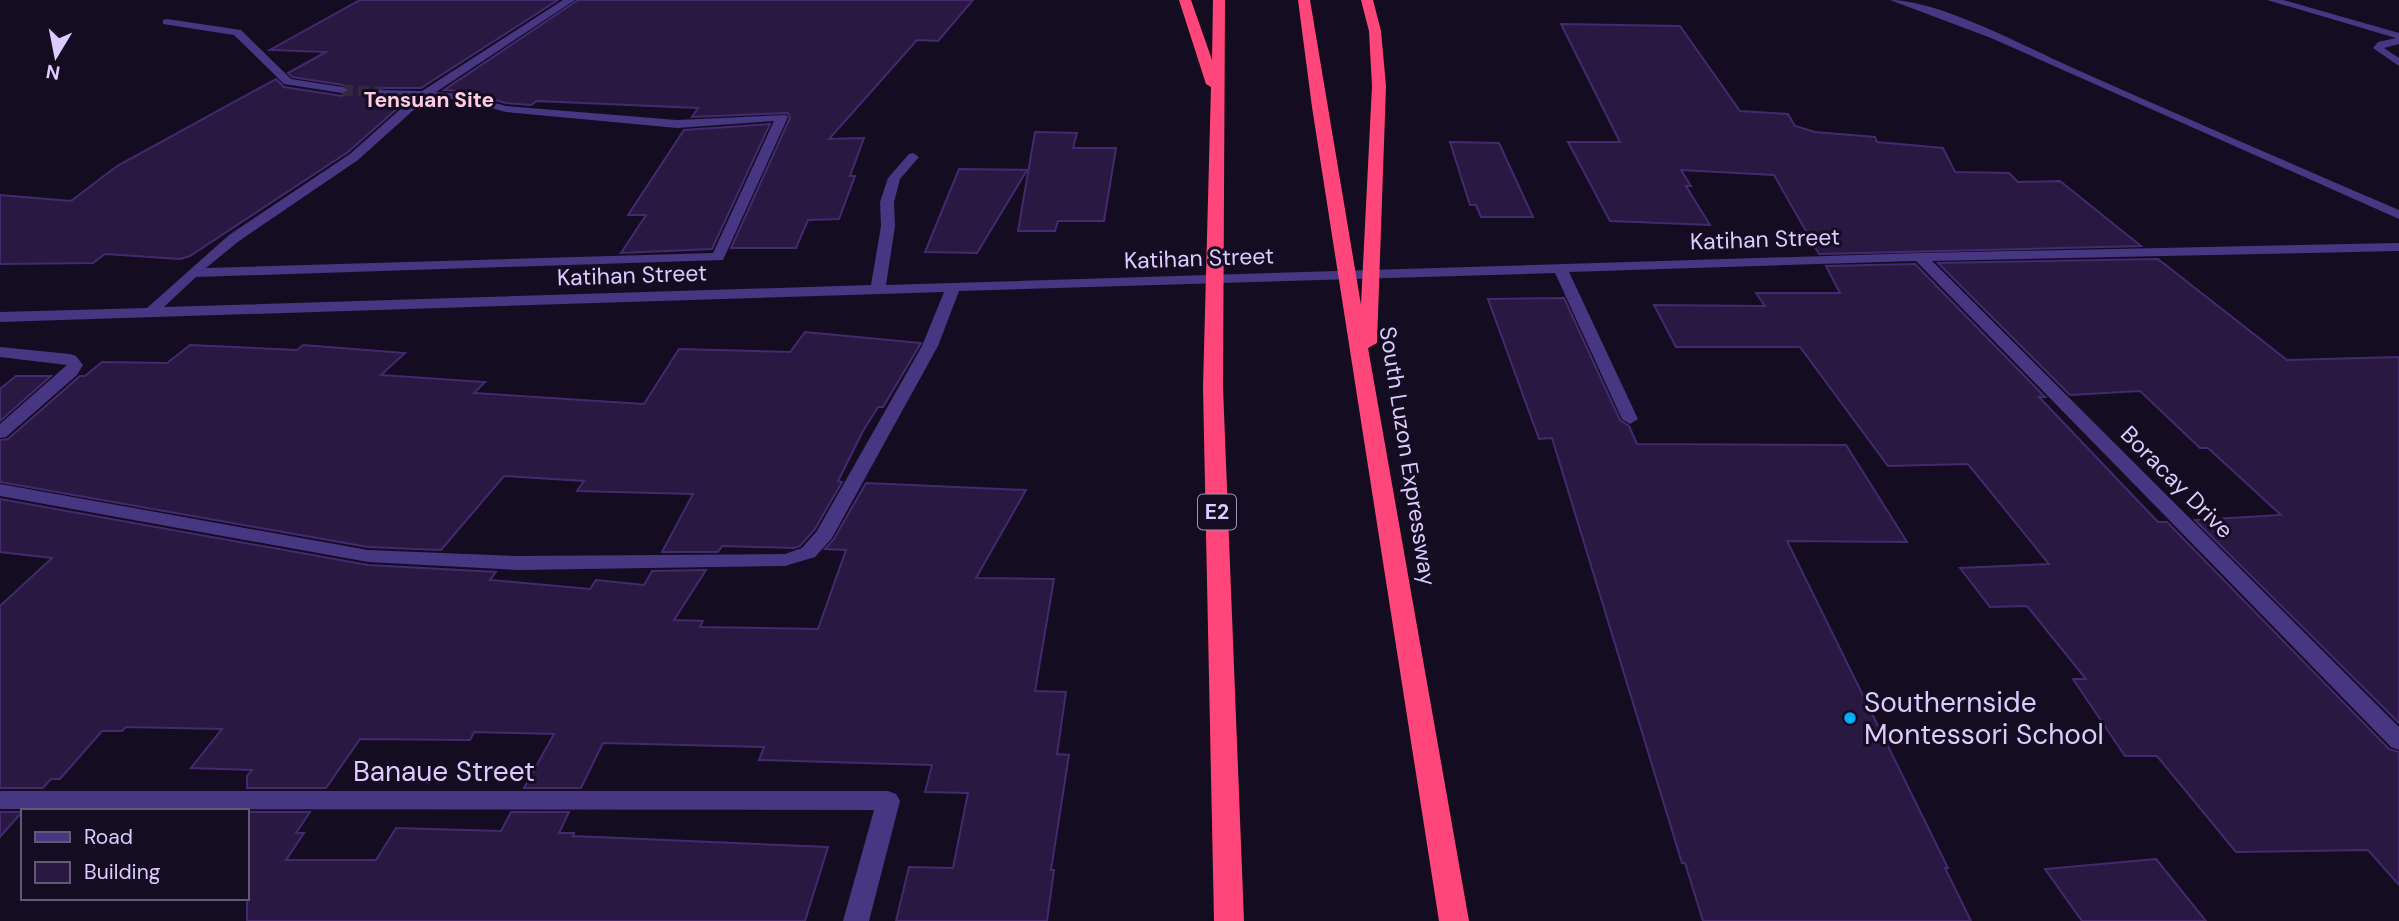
<svg xmlns="http://www.w3.org/2000/svg" width="2399" height="921" font-family="'DM Sans',sans-serif">
<style>
.building{fill:#281842;stroke:#44296e;stroke-width:2}
.lines{fill:none;stroke-linecap:round;stroke-linejoin:round}
.minor-tunnel{stroke:#322941;stroke-width:11;stroke-dasharray:11 5;stroke-linecap:butt}
.minor{fill:#473681;fill-rule:evenodd}
.highway{fill:#ff467a;fill-rule:evenodd}
.poi-dot{fill:#00adf6;stroke:#140c20;stroke-width:2.5}
.labels{text-anchor:middle;dominant-baseline:central;stroke-width:6;stroke-linejoin:round;paint-order:stroke}
.far-neighbourhood-label{font-size:21px;font-weight:bold;fill:#ffcde3;stroke:#140c20}
.shield{fill:#140c20;stroke:#9f92bc;stroke-width:2}
.shield-label{font-size:21px;font-weight:bold;fill:#dbcbff}
.street-label{font-size:23px;fill:#dbcbff;stroke:#140c20}
.near-poi-label{font-size:28px;fill:#dbcbff;stroke:#140c20;text-anchor:start}
.near-street-label{font-size:28px;fill:#dbcbff;stroke:#140c20}
</style>
<rect width="100%" height="100%" fill="#140c20"/>
<g class="building">
<polygon points="360,0 558,0 421,88 376,88 373,92 381,97 408,99 348,152 190,256 180,259 105,254 93,263 0,264 0,195 71,201 117,166 276,79 284,87 342,96 349,92 350,89 343,85 292,77 288,73 326,52 270,50"/>
<polygon points="578,0 973,0 938,41 917,40 829,139 864,138 850,176 855,176 839,219 808,220 796,248 731,248 790,118 788,113 692,117 698,108 537,101 531,105 506,103 462,91 444,90"/>
<polygon points="1561,24 1680,26 1740,111 1788,114 1795,126 1815,132 1875,137 1877,142 1943,148 1955,172 2009,173 2018,182 2060,181 2141,246 1819,254 1774,175 1681,170 1691,186 1686,186 1710,225 1610,221 1568,142 1620,142"/>
<polygon points="770,124 712,249 621,253 646,215 628,215 684,130"/>
<polygon points="1035,132 1077,133 1073,148 1116,148 1104,221 1058,221 1055,231 1018,231"/>
<polygon points="1450,142 1499,143 1533,217 1481,217 1476,205 1470,205"/>
<polygon points="959,169 1027,170 977,253 925,252"/>
<polygon points="2158,259 2287,360 2399,357 2399,723 2195,520 2281,515 2208,448 2200,448 2140,391 2070,395 1938,263"/>
<polygon points="1915,264 2045,397 2039,397 2158,522 2167,522 2389,749 2399,752 2399,885 2368,850 2236,852 2157,756 2125,756 2073,679 2086,679 2027,606 1990,607 1960,568 2049,564 1968,464 1888,466 1800,347 1676,347 1654,305 1765,306 1756,293 1840,293 1826,266"/>
<polygon points="1564,298 1620,420 1629,426 1637,444 1846,445 1907,542 1787,541 1948,868 1945,868 1971,921 1703,921 1685,863 1682,863 1552,438 1539,439 1488,299"/>
<polygon points="805,332 921,343 883,407 878,407 863,431 838,481 842,482 815,529 800,546 794,548 722,546 718,552 662,552 693,494 577,491 584,481 504,476 441,550 368,547 0,482 0,440 8,439 80,376 85,376 102,362 167,363 190,345 297,350 303,345 405,353 381,375 485,382 474,393 644,404 679,349 790,352"/>
<polygon points="16,376 51,376 0,421 0,389"/>
<polygon points="866,483 1026,490 976,578 1054,579 1035,691 1066,692 1057,754 1069,755 1051,870 1054,870 1047,921 896,921 909,867 953,868 968,793 925,792 932,765 759,760 764,747 603,743 581,788 524,788 554,734 474,732 470,740 360,739 326,788 247,788 247,776 252,770 191,768 222,729 126,727 122,731 102,731 60,779 51,779 43,788 0,788 0,606 52,558 0,552 0,499 368,565 496,572 490,580 590,589 596,580 644,585 652,571 706,570 674,620 703,621 700,627 818,629 846,550 825,549 834,539"/>
<polygon points="0,812 22,812 0,837"/>
<polygon points="247,812 310,812 296,833 304,833 286,860 376,860 396,828 501,831 511,812 569,812 559,833 574,833 573,836 828,847 805,921 247,921"/>
<polygon points="2156,859 2206,921 2082,921 2045,869"/>
</g>
<g class="lines">
<polyline class="minor-tunnel" points="342,90 382,92"/>
<g class="minor">
<path d="M 563,0 L 575,0 L 436,92 L 461,94 L 506,106 L 677,120 L 786,115 L 788,117 L 723,260 L 196,277 L 164,307 L 871,285 L 881,226 L 880,202 L 888,178 L 909,154 L 913,153 L 919,157 L 900,179 L 894,202 L 895,226 L 886,285 L 1920,253 L 2399,243 L 2399,251 L 1932,261 L 2399,727 L 2399,750 L 2391,747 L 1916,261 L 1569,272 L 1638,419 L 1630,424 L 1622,419 L 1555,273 L 959,291 L 938,346 L 832,538 L 815,557 L 785,566 L 517,570 L 368,562 L 0,496 L 0,484 L 368,550 L 517,556 L 785,554 L 802,548 L 817,531 L 922,346 L 944,292 L 0,322 L 0,312 L 147,308 L 229,235 L 350,154 L 414,97 L 382,95 L 376,92 L 378,90 L 422,91 ZM 427,98 L 461,100 L 506,112 L 677,128 L 774,121 L 713,253 L 206,268 L 239,241 L 358,160 Z"/>
<path d="M 1890,0 C 1939,0 2026,47 2073,68 C 2181,116 2290,163 2399,210 L 2399,219 L 1991,38 Z"/>
<polygon points="2267,0 2283,0 2399,33 2399,44 2384,48 2399,58 2399,66 2373,48 2378,42 2396,38"/>
<polygon points="167,19 241,30 291,79 342,87 348,90 342,93 284,84 234,35 163,24 163,20"/>
<polygon points="0,347 70,354 76,356 83,365 77,375 6,437 0,438 0,424 67,365 0,357"/>
<polygon points="0,791 888,791 896,794 900,801 869,921 843,921 874,810 0,809"/>
</g>
<g class="highway">
<polygon points="1179,0 1191,0 1212,60 1213,0 1225,0 1223,387 1244,921 1214,921 1203,387 1211,87 1206,84"/>
<polygon points="1298,0 1310,0 1361,305 1372,86 1369,31 1361,0 1373,0 1381,31 1386,86 1377,343 1368,348 1469,921 1439,921 1312,107"/>
</g>
</g>
<circle class="poi-dot" cx="1850" cy="718" r="7"/>
<g class="labels">
<g class="far-neighbourhood-label">
<text x="429" y="100">Tensuan Site</text>
</g>
<rect class="shield" x="1198" y="494.5" width="38" height="35" rx="5"/>
<g class="shield-label">
<text x="1217" y="512">E2</text>
</g>
<g class="street-label">
<text transform="translate(1765 239) rotate(-2)">Katihan Street</text>
<text transform="translate(1199 258) rotate(-2)">Katihan Street</text>
<text transform="translate(632 275) rotate(-2)">Katihan Street</text>
<text transform="translate(1408 456) rotate(81)">South Luzon Expressway</text>
<text transform="translate(2177 482) rotate(45)">Boracay Drive</text>
</g>
<g class="near-poi-label">
<text x="1864" y="702">Southernside<tspan x="1864" dy="32">Montessori School</tspan></text>
</g>
<g class="near-street-label">
<text x="444" y="771">Banaue Street</text>
</g>
</g>
<rect x="21" y="809" width="228" height="91" fill="#140c20" stroke="#645879" stroke-width="2"/>
<rect x="35" y="832" width="35" height="10" fill="#473681" stroke="#645879" stroke-width="2"/>
<text x="84" y="844" font-size="21" fill="#dbcbff">Road</text>
<rect x="35" y="862" width="35" height="21" fill="#281842" stroke="#645879" stroke-width="2"/>
<text x="84" y="879" font-size="21" fill="#dbcbff">Building</text>
<g transform="translate(56 56) rotate(190)" stroke="#140c20" stroke-width="5" paint-order="stroke">
<path d="M0-5L12 26L0 18L-12 26Z" fill="#dbcbff"/>
<text y="-10" font-size="19" font-weight="bold" text-anchor="middle" fill="#dbcbff">N</text>
</g>
</svg>
